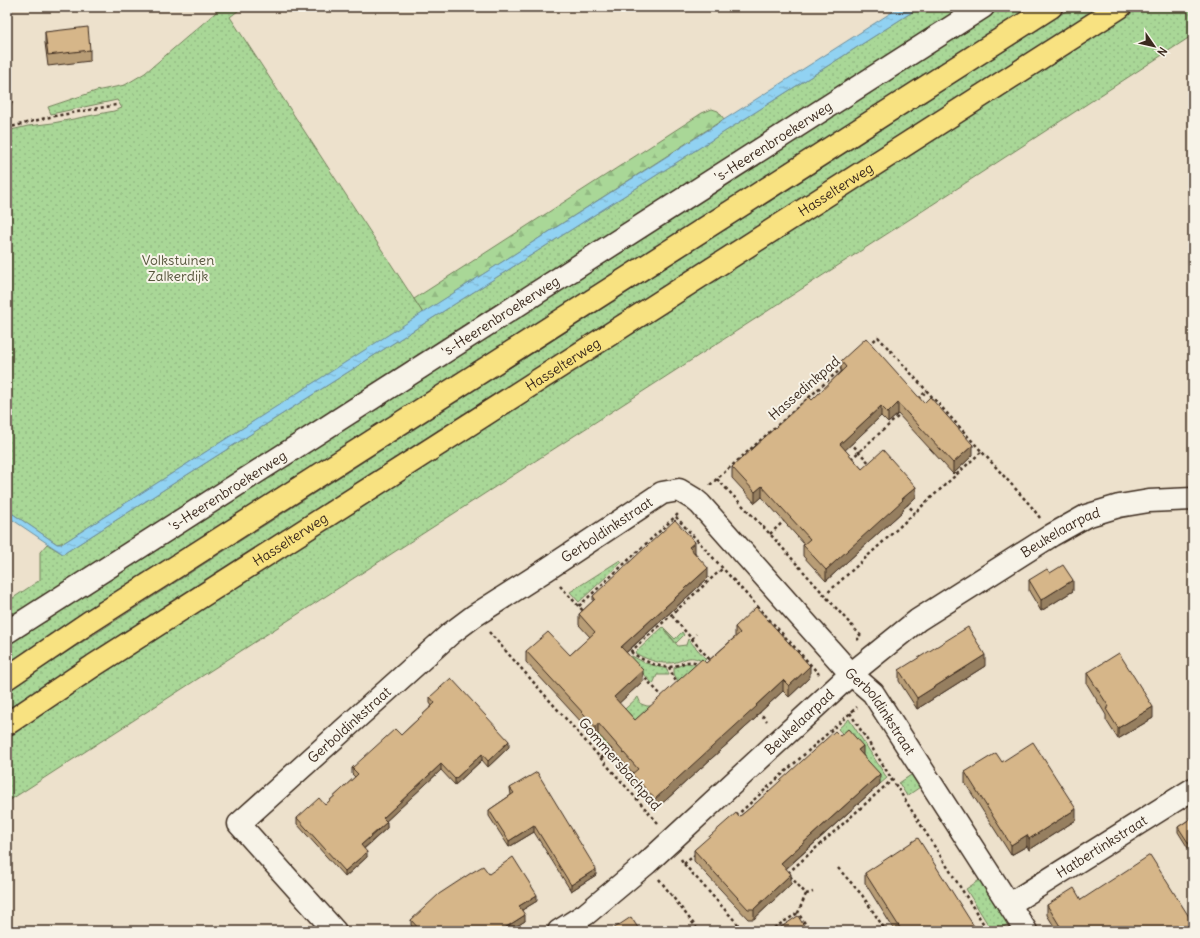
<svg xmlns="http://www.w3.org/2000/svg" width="1200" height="938" font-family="Delius,sans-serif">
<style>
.grass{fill:url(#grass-dots);stroke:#72805a}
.forest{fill:url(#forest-firs);stroke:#72805a}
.water{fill:url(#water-ripples);stroke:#6f8f9d}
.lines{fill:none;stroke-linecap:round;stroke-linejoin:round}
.minor-casing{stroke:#3b2a1e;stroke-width:25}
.major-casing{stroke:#3b2a1e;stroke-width:25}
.path{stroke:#3b2a1e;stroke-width:2.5;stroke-dasharray:3 3;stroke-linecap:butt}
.minor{stroke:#f7f3e8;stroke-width:22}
.major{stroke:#f8e281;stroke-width:22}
.wall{fill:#b89d76;stroke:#3b2a1e}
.shaded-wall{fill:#967f60;stroke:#3b2a1e}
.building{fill:#d6b689;stroke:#3b2a1e}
.labels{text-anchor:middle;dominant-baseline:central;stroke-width:4;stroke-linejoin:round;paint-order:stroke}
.street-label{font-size:14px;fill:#3b2a1e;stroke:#f7f3e8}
.park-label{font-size:14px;fill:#56553c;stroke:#f7f3e8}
</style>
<defs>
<pattern id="grass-dots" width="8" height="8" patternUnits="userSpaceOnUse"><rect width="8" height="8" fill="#a9d797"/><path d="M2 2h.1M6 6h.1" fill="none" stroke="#92b982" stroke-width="1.8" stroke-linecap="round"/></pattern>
<pattern id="forest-firs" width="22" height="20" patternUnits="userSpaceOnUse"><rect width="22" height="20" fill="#a9d797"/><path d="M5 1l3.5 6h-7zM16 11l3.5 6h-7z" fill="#92b982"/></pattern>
<pattern id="water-ripples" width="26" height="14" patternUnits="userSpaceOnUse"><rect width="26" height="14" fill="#91d2f2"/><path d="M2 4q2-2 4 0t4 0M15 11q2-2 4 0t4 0" fill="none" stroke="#7eb4cf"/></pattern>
</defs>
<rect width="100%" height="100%" fill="#ede1cc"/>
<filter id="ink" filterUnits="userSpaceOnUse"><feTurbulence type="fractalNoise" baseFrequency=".025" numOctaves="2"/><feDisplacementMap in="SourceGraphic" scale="8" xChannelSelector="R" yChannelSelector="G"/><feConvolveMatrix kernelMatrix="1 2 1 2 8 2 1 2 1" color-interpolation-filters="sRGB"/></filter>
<g filter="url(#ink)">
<g class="grass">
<polygon points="222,7 243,7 230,17 423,313 65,542 57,544 7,510 7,131 28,126 53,123 114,111 122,108 117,100 51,114 48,107 96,91 125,85 145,73"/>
<polygon points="920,7 968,7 7,622 7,602 40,580 40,552 47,544 63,554"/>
<polygon points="998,7 1032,7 7,665 7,642"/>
<polygon points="1072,7 1101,7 100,649 7,711 7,691 31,675"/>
<polygon points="1141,7 1193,7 1193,35 924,210 7,802 7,738 50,707"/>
<polygon points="620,560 622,562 579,602 570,592"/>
<path d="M 663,627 L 675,639 L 682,632 L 684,635 L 676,643 L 666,631 L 665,631 L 678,646 L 686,645 L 688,639 L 706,659 L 703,662 C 688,652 683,663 669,663 C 658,664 644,658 635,653 Z"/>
<polygon points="632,656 645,663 667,669 669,675 657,675 653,684 629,658"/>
<polygon points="686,663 699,665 679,683 674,674 674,668"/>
<polygon points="638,697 641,704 647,706 654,706 603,753 591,740"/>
<polygon points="849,719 887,778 880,784 863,756 838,729"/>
<polygon points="914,773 923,785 907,796 899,783"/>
<polygon points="981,879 1010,923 997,931 992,931 966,889"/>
</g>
<polygon class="forest" points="712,109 718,111 724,119 423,313 414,299 702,113"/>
<polygon class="water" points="900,7 920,7 63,554 7,516 7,510 57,544 61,544 65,542"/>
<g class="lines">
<defs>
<g id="minor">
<path id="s1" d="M 7,632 L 983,7"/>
<path id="s2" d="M 1010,904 L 1193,789"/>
<path id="s3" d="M 335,931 L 239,824 L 450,634 L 474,616 L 546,570 L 662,493 L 679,490 L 694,499 L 700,504 L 851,674 L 873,693 L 1026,931"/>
<path id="s4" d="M 559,931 L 586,914 L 647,863 L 851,674 L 918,620 L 1052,535 L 1086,516 L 1119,506 L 1149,501 L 1193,499"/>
</g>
<g id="major">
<polyline points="7,678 88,623 1051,7"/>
<path id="s5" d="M 7,724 L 93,666 L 1120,7"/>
</g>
</defs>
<use href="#minor" class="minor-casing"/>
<use href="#major" class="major-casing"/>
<g class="path">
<polyline points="7,128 50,117 116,105"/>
<polyline points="869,345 878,337 1031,506 1040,518"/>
<polyline points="918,399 927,391"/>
<polyline points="850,442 871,465"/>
<polyline points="851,459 901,414"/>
<polyline points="717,479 770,534 861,636 857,640"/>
<polyline points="710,485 842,368"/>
<polyline points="906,503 915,513"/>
<polyline points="676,517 819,674"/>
<polyline points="770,534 786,519"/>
<polyline points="560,586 585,613"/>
<polyline points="824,596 981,452"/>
<polyline points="579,606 678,514"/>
<polyline points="672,616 711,661"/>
<polyline points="489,632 658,823"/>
<polyline points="692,639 696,634"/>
<path d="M 631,652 C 640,659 658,668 670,667 C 683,665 686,658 701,664"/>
<polyline points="626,656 723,568"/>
<polyline points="669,667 674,678 678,685"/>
<polyline points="641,674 664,698"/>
<polyline points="758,711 767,721"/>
<polyline points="850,713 988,931"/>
<polyline points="601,758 613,747"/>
<polyline points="736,816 857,707"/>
<polyline points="681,859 684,864 744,931"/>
<polyline points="684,864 696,854"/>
<polyline points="838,868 862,895 886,931"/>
<polyline points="788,873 892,780"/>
<polyline points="790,876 806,894 813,892"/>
<polyline points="659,879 699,931"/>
<polyline points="806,894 798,913 810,931"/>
<polyline points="769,931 798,913"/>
</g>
<use href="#minor" class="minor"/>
<use href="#major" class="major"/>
</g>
<g class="wall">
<polygon points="45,32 90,50 90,61 48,66 45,43"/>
<polygon points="7,70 12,93 12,104 7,105"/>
<polygon points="841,361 924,403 973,455 953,474 898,414 888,423 881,416 845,450 862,469 916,497 903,509 903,511 826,581 803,556 803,545 804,544 762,497 755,503 732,478 732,467 812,400 841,372"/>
<polygon points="695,552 708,578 626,653 643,681 619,703 635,720 706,663 735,637 735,627 810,677 789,697 783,691 757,715 757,717 655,810 632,785 632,774 633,773 598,734 595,737 526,662 526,651 570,655 590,637 579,625 579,614 593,601 593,596"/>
<polygon points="1050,573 1073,591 1041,611 1029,591 1029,580"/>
<polygon points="985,666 917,709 899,681 899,670"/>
<polygon points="1087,673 1153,718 1118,739 1106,720 1106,715 1087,684"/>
<polygon points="430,697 509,747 488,767 482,760 455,785 441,770 386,821 387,828 364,849 367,857 345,877 297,824 297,818 325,805 355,777 352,774 352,768 401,735 432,706 430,703"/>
<polygon points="840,736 863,755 880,784 786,869 791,884 754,919 748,919 694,861 694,850 739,817"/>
<polygon points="1002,762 1076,820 1029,850 1027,846 1011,855 965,783 965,772"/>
<polygon points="510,788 596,875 571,891 534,832 509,847 489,816 489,810 511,795"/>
<polygon points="1193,817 1193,856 1178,832 1178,827"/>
<polygon points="865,873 977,931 895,931 865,883"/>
<polygon points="489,874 537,901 522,910 525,921 509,931 416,931 411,925 411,920"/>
<polygon points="1081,900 1193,931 1057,931 1047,915 1047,905"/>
</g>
<g class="shaded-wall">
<polygon points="898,403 898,414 888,423 888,413"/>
<polygon points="881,406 881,416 840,455 840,444"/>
<polygon points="973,445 973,455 953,474 953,463"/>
<polygon points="762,486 762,497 755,503 755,492"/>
<polygon points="916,487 916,497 903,509 903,511 826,581 826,570 902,499"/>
<polygon points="695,542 695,552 689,557 689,547"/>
<polygon points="708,568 708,578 621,657 621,647"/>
<polygon points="1073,580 1073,591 1041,611 1041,600"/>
<polygon points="985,655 985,666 917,709 917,698"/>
<polygon points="810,666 810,677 789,697 789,686"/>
<polygon points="643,670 643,681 614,708 614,697"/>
<polygon points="783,680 783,691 757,715 757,717 655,810 655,799"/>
<polygon points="1153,707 1153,718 1118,739 1118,728"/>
<polygon points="598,723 598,734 595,737 595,726"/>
<polygon points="509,741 509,747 488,767 488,761"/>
<polygon points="863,746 863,756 858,750"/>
<polygon points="482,754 482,760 455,785 455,779"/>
<polygon points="441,764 441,770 383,824 383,818"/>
<polygon points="880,774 880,784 781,873 781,863"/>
<polygon points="1076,809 1076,820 1029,850 1029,839"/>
<polygon points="387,822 387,828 361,851 361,845"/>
<polygon points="534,825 534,832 509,847 509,841"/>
<polygon points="1027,835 1027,846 1011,855 1011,845"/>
<polygon points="367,852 367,857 345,877 345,871"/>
<polygon points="596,869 596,875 571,891 571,885"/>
<polygon points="791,874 791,884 754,919 754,909"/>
<polygon points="537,895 537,901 519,912 519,906"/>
<polygon points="525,915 525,921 509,931 500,931"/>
</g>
<g class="building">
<polygon points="88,27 90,50 48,55 45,32"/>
<polygon points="10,69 12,93 7,94 7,70"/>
<polygon points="866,338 924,403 930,397 973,445 953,463 898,403 888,413 881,406 840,444 862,469 883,450 916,487 902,499 903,500 826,570 803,545 810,539 762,486 755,492 732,467 809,397 812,400 846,367 841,361"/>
<polygon points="675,520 695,542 689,547 708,568 621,647 643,670 614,697 635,720 702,659 706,663 740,633 735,627 756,607 810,666 789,686 783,680 756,705 757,706 655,799 632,774 638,769 598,723 595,726 526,651 548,632 570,655 595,632 579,614 595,599 593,596"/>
<polygon points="1063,565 1073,580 1041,600 1029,580 1047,569 1050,573"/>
<polygon points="968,627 985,655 917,698 899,670"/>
<polygon points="1119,653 1153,707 1118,728 1106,709 1109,707 1087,673"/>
<polygon points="451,678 509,741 488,761 482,754 455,779 441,764 383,818 387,822 361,845 367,852 345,871 297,818 319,798 325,805 358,774 352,768 395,729 401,735 435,703 430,697"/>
<polygon points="848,729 863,746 858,750 880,774 781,863 791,874 754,909 748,909 694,850 736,813 739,817 757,802 835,731 840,736"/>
<polygon points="1033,742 1076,809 1029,839 1027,835 1011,845 965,772 996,753 1002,762"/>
<polygon points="537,772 596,869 571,885 534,825 509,841 489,810 514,793 510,788"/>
<polygon points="1193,817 1193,850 1178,827"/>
<polygon points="918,838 977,931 902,931 865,873"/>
<polygon points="1150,855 1193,923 1193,931 1063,931 1047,905 1074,888 1081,900"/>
<polygon points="513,857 537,895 519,906 525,915 500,931 421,931 411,920 439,894 471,873 483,866 489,874"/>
<polygon points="798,916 807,931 775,931"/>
<polygon points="631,917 640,931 610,931"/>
</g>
</g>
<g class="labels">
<g class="street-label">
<text stroke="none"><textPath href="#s1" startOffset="910">'s-Heerenbroekerweg</textPath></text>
<text stroke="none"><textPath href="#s5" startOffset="986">Hasselterweg</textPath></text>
<text stroke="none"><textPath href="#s1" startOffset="586">'s-Heerenbroekerweg</textPath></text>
<text stroke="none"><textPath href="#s5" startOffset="662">Hasselterweg</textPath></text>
<text transform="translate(804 388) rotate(-41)">Hassedinkpad</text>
<text stroke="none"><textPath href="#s1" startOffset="262">'s-Heerenbroekerweg</textPath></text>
<text stroke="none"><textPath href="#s3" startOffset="616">Gerboldinkstraat</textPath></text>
<text stroke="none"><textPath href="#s4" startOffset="643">Beukelaarpad</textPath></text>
<text stroke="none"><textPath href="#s5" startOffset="338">Hasselterweg</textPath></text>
<text stroke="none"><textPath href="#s3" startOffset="1000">Gerboldinkstraat</textPath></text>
<text stroke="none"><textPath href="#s4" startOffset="319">Beukelaarpad</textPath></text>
<text stroke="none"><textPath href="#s3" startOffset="292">Gerboldinkstraat</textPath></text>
<text transform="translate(620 764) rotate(49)">Gommersbachpad</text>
<text stroke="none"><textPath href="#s2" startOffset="108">Hatbertinkstraat</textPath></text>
</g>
<g class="park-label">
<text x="178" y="260">Volkstuinen<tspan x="178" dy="16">Zalkerdijk</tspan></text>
</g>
</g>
<rect width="1200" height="938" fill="none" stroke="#f7f3e8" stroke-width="24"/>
<rect x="12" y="12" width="1176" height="914" fill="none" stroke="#3b2a1e" stroke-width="1.5" filter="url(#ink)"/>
<g transform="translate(1154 46) rotate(124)" stroke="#f7f3e8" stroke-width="3" paint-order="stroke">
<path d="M0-3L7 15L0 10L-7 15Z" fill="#3b2a1e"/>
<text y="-6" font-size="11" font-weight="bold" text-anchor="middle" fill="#3b2a1e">N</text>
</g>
</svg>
